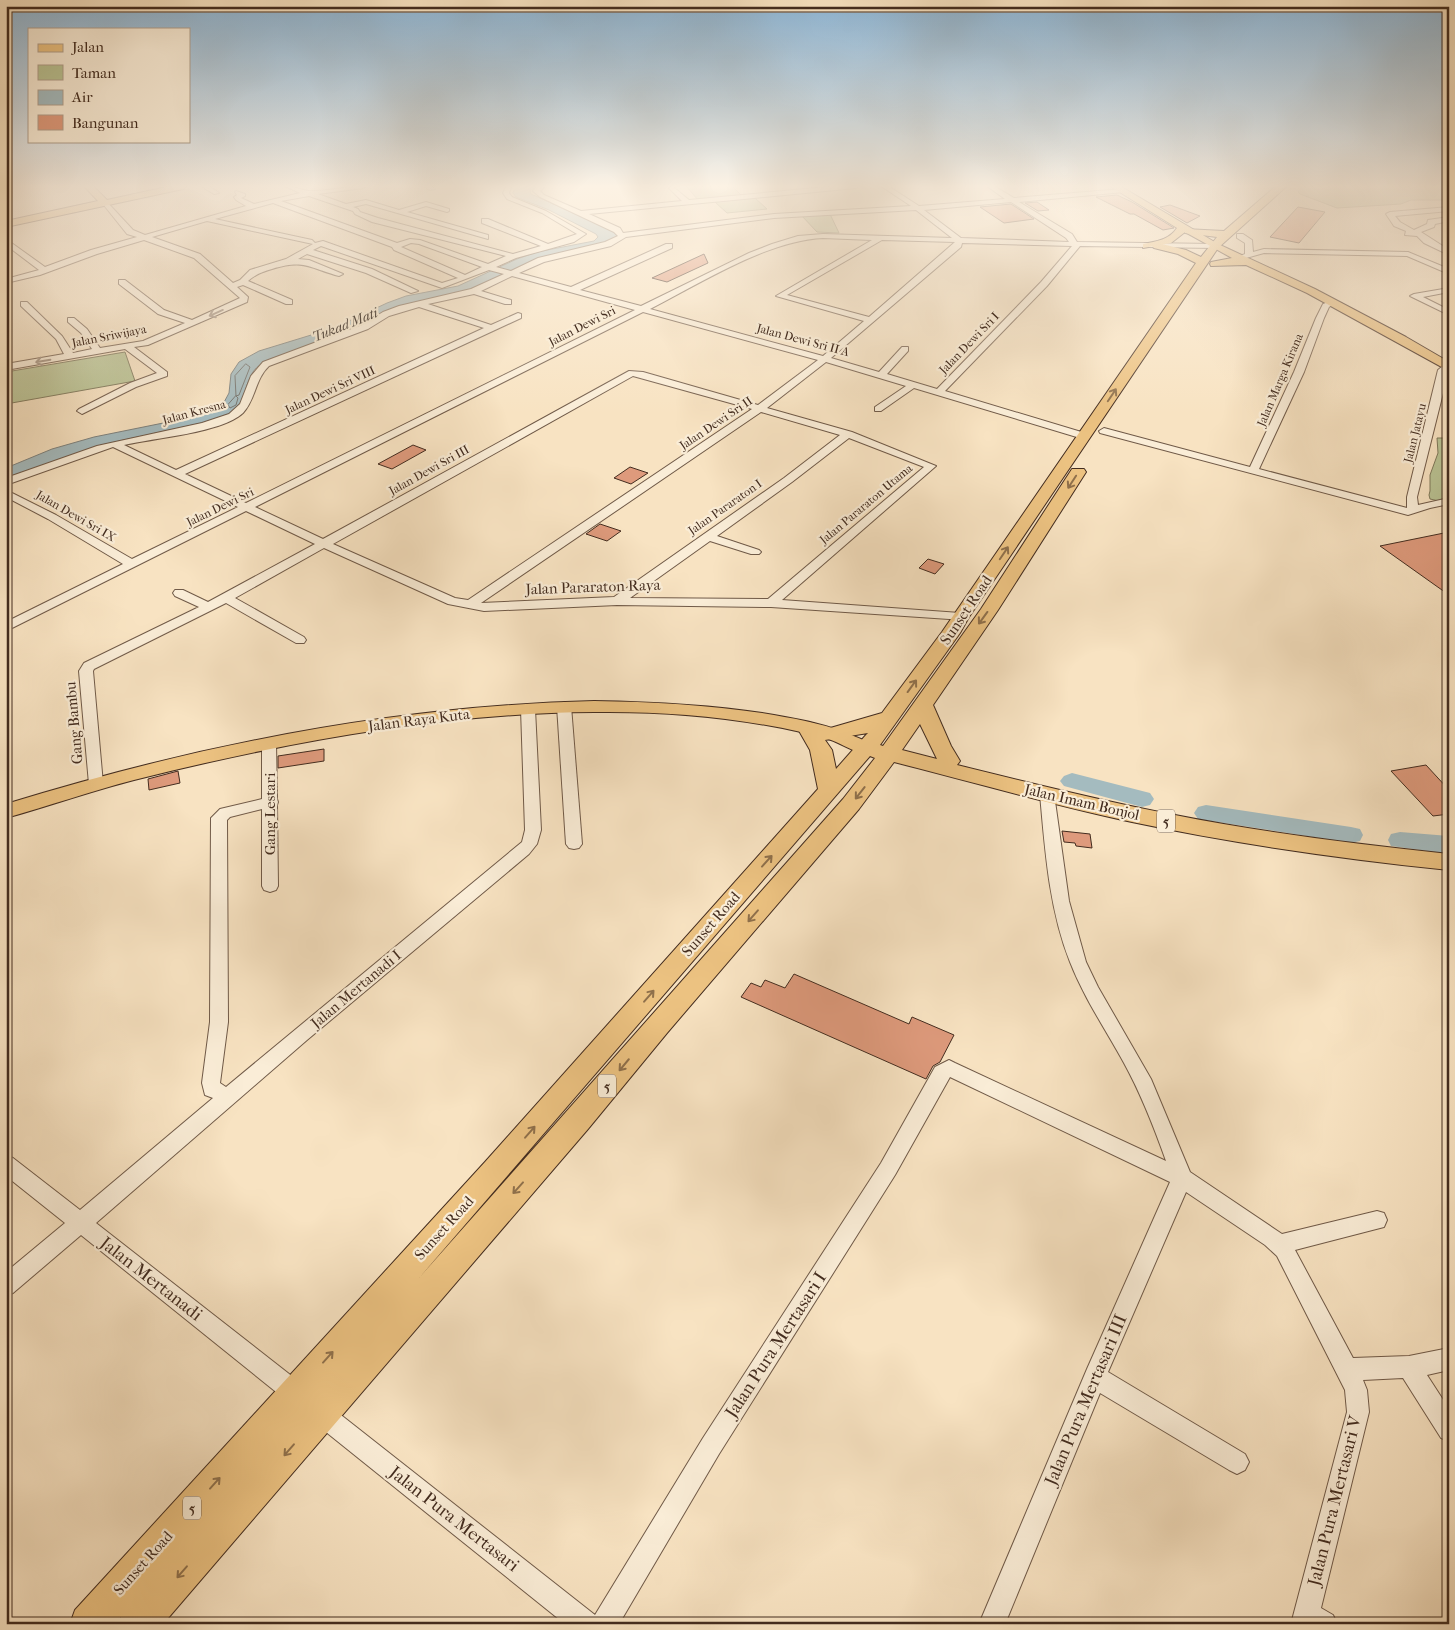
<svg xmlns="http://www.w3.org/2000/svg" width="1455" height="1630" font-family="'IM FELL French Canon',serif">
<style>
.green{fill:#bac495;stroke:#7e785a}
.water{fill:#a4bbbf;stroke:#7d827f}
.lines{fill:none;stroke-linecap:round;stroke-linejoin:round}
.shore{stroke:#74746f;stroke-width:1}
.river{fill:#a4bbbf;fill-rule:evenodd}
.building{fill:#de9a7c;stroke:#432c1f}
.minor-casing{stroke:#705a48;stroke-width:2}
.major-casing{stroke:#432c1f;stroke-width:2}
.highway-casing{stroke:#432c1f;stroke-width:2}
.minor{fill:#faedd7;fill-rule:evenodd}
.major{fill:#ecc281;fill-rule:evenodd}
.highway{fill:#ecc281;fill-rule:evenodd}
.oneway{stroke:#9e8c7b}
.oneway2{stroke:#8f704b}
.labels{text-anchor:middle;dominant-baseline:central;stroke-width:4.5;stroke-linejoin:round;paint-order:stroke}
.far-street-label{font-size:12px;fill:#432c1f;stroke:#faedd7}
.far-water-label{font-size:14px;font-style:italic;fill:#5b5047;stroke:#faedd7}
.shield{fill:#faedd7;stroke:#7a6656;stroke-width:1}
.shield-label{font-size:14px;font-weight:bold;fill:#432c1f}
.street-label{font-size:15px;fill:#432c1f;stroke:#faedd7}
.near-street-label{font-size:18px;fill:#432c1f;stroke:#faedd7}
</style>
<rect width="100%" height="100%" fill="#f8e3c2"/>
<filter id="stains"><feTurbulence type="fractalNoise" baseFrequency=".004" numOctaves="4"/><feColorMatrix values="0 0 0 0 .2 0 0 0 0 .09 0 0 0 0 .02 0 0 0 .5 -.17"/></filter>
<radialGradient id="worn" r=".72"><stop offset=".6" stop-color="#630" stop-opacity="0"/><stop offset="1" stop-color="#630" stop-opacity=".3"/></radialGradient>
<g class="green">
<polygon points="686,186 732,186 742,196 698,200"/>
<polygon points="1303,186 1449,186 1449,200 1411,200 1401,204 1337,208 1300,194 1298,192"/>
<polygon points="755,198 767,209 727,213 715,202"/>
<polygon points="830,214 839,233 817,232 801,215"/>
<polygon points="125,352 135,381 6,404 6,372"/>
<polygon points="1437,438 1443,438 1449,440 1449,499 1439,501 1430,499 1429,495 1430,491 1430,475 1438,453"/>
</g>
<path class="water" d="M 521,186 L 539,186 L 530,190 L 531,194 L 613,231 L 618,235 L 616,239 L 607,243 L 550,256 L 474,290 L 419,302 L 364,326 L 273,358 C 266,362 257,365 253,372 C 239,395 251,406 220,419 L 101,445 L 6,478 L 6,468 L 52,449 L 94,437 L 183,419 L 222,406 L 229,393 L 231,374 L 239,362 L 259,351 L 334,328 L 387,303 L 406,296 L 458,286 L 517,259 L 537,252 L 594,241 L 598,237 L 596,234 L 549,210 L 516,197 L 513,193 L 514,190 Z"/>
<g class="lines">
<g class="shore">
<polygon points="246,364 250,367 239,395 236,396 235,376"/>
<polygon points="236,396 238,398 236,405 230,408 228,405"/>
</g>
<g class="river">
<polygon points="1072,773 1150,793 1154,799 1150,805 1142,807 1064,786 1060,781 1064,776"/>
<polygon points="1206,805 1351,827 1360,829 1363,835 1360,841 1351,843 1198,819 1194,813 1198,807"/>
<polygon points="1400,832 1449,836 1449,854 1391,846 1388,840 1391,834"/>
</g>
</g>
<g class="building">
<polygon points="1117,195 1132,202 1174,228 1163,230 1134,214 1130,214 1096,197"/>
<polygon points="1037,202 1049,210 1038,211 1025,203"/>
<polygon points="1011,204 1034,219 1004,223 980,207"/>
<polygon points="1170,205 1200,216 1187,223 1160,207"/>
<polygon points="1298,207 1325,212 1299,243 1270,237"/>
<polygon points="704,254 708,263 667,282 652,278"/>
<polygon points="413,445 426,450 392,469 378,464"/>
<polygon points="630,467 648,473 631,484 614,478"/>
<polygon points="600,524 621,531 607,541 586,534"/>
<polygon points="1449,532 1449,595 1380,546"/>
<polygon points="928,559 944,564 935,574 919,568"/>
<polygon points="324,749 324,761 278,768 278,756"/>
<polygon points="1426,765 1449,790 1449,814 1433,816 1391,771"/>
<polygon points="178,771 180,783 149,790 148,779"/>
<polygon points="1062,831 1090,834 1092,848 1076,846 1075,843 1064,842"/>
<polygon points="794,974 909,1024 912,1017 954,1035 940,1062 933,1066 926,1079 741,997 751,983 761,987 765,980 785,988"/>
</g>
<g class="lines">
<defs>
<g id="minor">
<polygon points="201,186 209,186 219,193 214,194"/>
<path d="M 285,186 C 294,186 303,191 311,191 C 330,191 348,186 366,186 L 363,188 L 318,194 L 346,204 L 366,200 L 399,210 L 426,202 L 449,209 L 449,211 L 447,212 L 426,206 L 407,212 L 488,235 L 488,239 L 366,204 L 353,207 L 358,209 L 360,212 L 378,218 L 513,254 L 541,246 L 482,223 L 482,219 L 488,219 L 548,244 L 577,234 L 542,213 L 507,199 L 503,193 L 506,187 L 508,186 L 511,188 L 509,193 L 512,197 L 546,211 L 586,234 L 574,242 L 516,258 L 496,267 L 511,271 L 538,258 L 605,242 L 618,236 L 614,232 L 540,197 L 533,191 L 538,186 L 545,186 L 540,191 L 544,195 L 581,211 L 682,201 L 669,188 L 672,186 L 689,200 L 837,186 L 859,186 L 856,188 L 589,214 L 620,228 L 623,233 L 774,214 L 911,206 L 881,186 L 888,186 L 919,206 L 1005,199 L 987,186 L 994,186 L 1014,198 L 1122,189 L 1125,191 L 1124,192 L 1019,202 L 1072,234 L 1077,242 L 1214,244 L 1218,246 L 1214,248 L 1080,246 L 1047,286 L 945,391 L 1088,434 L 1088,438 L 1080,438 L 914,388 L 881,411 L 875,411 L 875,407 L 906,386 L 826,362 L 767,408 L 852,432 L 936,466 L 782,600 L 960,613 L 966,617 L 964,620 L 771,607 L 617,605 L 484,611 L 448,604 L 324,548 L 235,598 L 304,637 L 306,640 L 304,643 L 296,643 L 226,603 L 94,669 L 93,671 L 103,784 L 101,787 L 91,787 L 89,784 L 79,671 L 84,663 L 199,607 L 175,596 L 173,593 L 175,590 L 183,590 L 208,602 L 315,544 L 246,511 L 6,631 L 6,622 L 123,564 L 48,519 L 6,497 L 6,490 L 56,515 L 132,559 L 238,507 L 113,447 L 6,485 L 6,478 L 97,446 L 202,423 L 229,414 L 240,404 L 251,376 L 263,362 L 362,325 L 383,312 L 399,306 L 471,289 L 504,274 L 489,270 L 442,288 L 321,246 L 313,250 L 372,269 L 418,291 L 411,293 L 366,273 L 307,254 L 298,259 L 309,260 L 343,274 L 339,276 C 309,268 305,259 272,269 C 262,272 256,274 248,281 L 292,300 L 292,304 L 286,304 L 243,285 L 237,287 L 248,297 L 247,302 L 148,345 L 134,347 L 167,372 L 167,376 L 136,387 L 82,414 L 77,411 L 79,409 L 130,383 L 157,373 L 125,349 L 6,370 L 6,364 L 64,354 L 56,339 L 21,306 L 21,302 L 27,302 L 62,336 L 73,353 L 92,349 L 81,333 L 68,322 L 68,318 L 74,318 L 87,329 L 100,348 L 143,341 L 185,323 L 158,314 L 119,284 L 119,280 L 125,280 L 164,310 L 192,320 L 240,298 L 194,258 L 144,240 L 97,254 L 40,275 L 6,283 L 6,279 L 39,270 L 6,245 L 6,239 L 45,267 L 91,250 L 137,237 L 127,234 L 103,204 L 103,202 L 107,202 L 133,230 L 145,235 L 246,206 L 236,200 L 234,197 L 237,195 L 235,192 L 236,191 L 245,194 L 245,196 L 241,198 L 254,204 L 300,193 ZM 309,196 L 353,211 L 355,214 L 372,222 L 506,256 L 488,264 L 420,240 L 410,239 L 397,243 L 281,201 ZM 1011,202 L 1066,238 L 1069,242 L 961,238 L 924,210 ZM 273,203 L 392,247 L 394,250 L 458,278 L 442,283 L 323,241 L 315,243 L 312,240 L 215,219 ZM 916,210 L 952,238 L 823,234 L 798,236 L 772,244 L 749,253 L 641,306 L 580,290 L 672,248 L 672,244 L 666,244 L 571,287 L 519,273 L 544,262 L 611,246 L 626,237 L 774,218 ZM 207,221 L 313,244 L 286,259 L 250,270 L 240,280 L 233,283 L 200,254 L 152,237 ZM 823,238 L 872,240 L 776,296 L 864,321 L 823,356 L 650,309 C 701,283 766,241 823,238 ZM 882,240 L 955,242 L 869,317 L 787,295 ZM 411,243 L 419,244 L 482,267 L 465,275 L 401,247 ZM 962,243 L 1072,246 L 1041,282 L 937,389 L 887,374 L 908,351 L 908,347 L 902,347 L 879,372 L 831,358 L 961,247 ZM 512,276 L 635,310 L 246,503 L 185,474 L 521,318 L 521,314 L 518,313 L 491,325 L 428,304 L 474,294 L 505,304 L 511,304 L 511,300 L 481,291 ZM 419,307 L 484,328 L 176,470 L 124,445 C 153,438 222,433 243,413 C 256,399 255,379 269,366 L 368,329 L 389,316 ZM 643,312 L 818,360 L 758,405 L 643,372 L 629,371 L 323,539 L 255,507 ZM 633,376 L 752,409 L 468,600 L 455,598 L 333,544 ZM 761,412 L 840,435 L 784,478 L 614,597 L 481,603 ZM 849,438 L 924,467 L 768,599 L 630,598 L 710,541 L 751,554 L 759,554 L 761,552 L 759,550 L 717,536 L 792,482 Z"/>
<polygon points="423,186 431,186 435,189 430,190"/>
<polygon points="1449,207 1449,211 1395,216 1400,222 1414,230 1427,224 1428,220 1449,217 1449,221 1435,224 1434,227 1421,232 1449,250 1447,254 1424,243 1417,236 1405,235 1406,231 1394,226 1386,214 1390,212"/>
<polygon points="1237,234 1243,234 1252,240 1253,252 1264,249 1408,252 1449,269 1449,274 1407,256 1264,253 1239,260 1235,258 1245,254 1245,243 1237,238"/>
<polygon points="1449,288 1449,292 1423,297 1449,310 1449,315 1410,296 1414,294"/>
<polygon points="1333,300 1337,302 1329,307 1324,318 1304,372 1259,469 1407,508 1407,497 1438,370 1449,361 1449,369 1417,497 1418,505 1449,498 1449,504 1430,508 1408,515 1100,433 1099,431 1104,428 1250,467 1294,372 1316,318 1323,304"/>
<polygon points="564,702 571,706 582,844 579,848 574,849 569,848 566,844 557,706"/>
<polygon points="528,705 535,709 541,830 537,844 529,854 307,1040 96,1223 307,1388 310,1396 307,1404 299,1407 291,1404 81,1235 13,1293 6,1296 6,1272 65,1223 6,1176 6,1155 13,1158 80,1210 213,1098 205,1095 202,1083 210,1022 211,818 220,809 262,799 262,743 264,740 274,740 276,743 277,799 278,802 277,805 278,886 276,890 270,892 264,890 262,886 262,809 230,817 227,820 228,1022 220,1083 226,1087 522,842 525,830 521,709"/>
<path d="M 1047,789 L 1052,791 L 1054,794 L 1069,901 L 1086,962 L 1098,987 L 1151,1079 L 1190,1172 L 1282,1234 L 1377,1211 L 1384,1213 L 1387,1220 L 1384,1227 L 1295,1250 L 1353,1358 L 1409,1356 L 1449,1348 L 1449,1370 L 1427,1375 L 1449,1409 L 1449,1441 L 1441,1438 L 1403,1378 L 1363,1380 L 1367,1390 L 1369,1412 L 1321,1608 L 1333,1615 L 1337,1624 L 1291,1624 L 1347,1412 L 1345,1390 L 1277,1256 L 1265,1245 L 1186,1192 L 1108,1372 L 1245,1454 L 1249,1462 L 1245,1470 L 1237,1474 L 1229,1470 L 1100,1393 L 1005,1624 L 979,1624 L 1087,1369 L 1170,1182 L 950,1077 L 895,1175 L 719,1454 L 619,1624 L 565,1624 L 311,1420 L 308,1412 L 311,1404 L 319,1401 L 327,1404 L 595,1615 L 703,1438 L 881,1163 L 935,1067 L 949,1060 L 955,1063 L 1166,1161 C 1154,1127 1141,1094 1124,1063 C 1106,1030 1084,998 1070,962 C 1049,909 1045,850 1040,794 L 1042,791 Z"/>
</g>
<g id="major">
<polygon points="84,186 93,186 107,200 171,186 187,186 183,189 6,227 6,221 98,201"/>
<path d="M 1110,186 L 1120,186 L 1218,244 L 1315,289 L 1406,337 L 1449,362 L 1449,371 L 1307,293 L 1246,265 L 1211,266 L 1210,264 L 1211,262 L 1232,258 L 1185,232 L 1171,243 L 1143,248 L 1143,244 C 1157,241 1169,240 1177,228 Z"/>
<path d="M 594,701 C 655,702 715,705 774,715 C 802,720 830,725 856,737 C 863,740 871,742 875,748 L 873,752 C 858,756 845,745 831,740 C 822,736 811,734 801,732 C 734,717 663,711 594,712 C 442,713 281,743 134,780 C 91,791 49,806 6,818 L 6,804 C 197,745 395,706 594,701 Z"/>
</g>
<path id="highway" d="M 1276,186 L 1287,186 L 1218,248 L 969,617 L 960,633 L 880,745 L 883,746 L 981,609 L 1072,469 L 1084,469 L 1086,472 L 998,610 L 933,705 L 951,746 L 960,761 L 957,765 C 1030,783 1102,801 1175,815 C 1266,833 1357,844 1449,854 L 1449,870 C 1342,859 1236,844 1132,822 C 1052,805 973,782 894,762 L 859,809 L 667,1033 L 588,1129 L 163,1624 L 118,1624 L 121,1617 L 115,1624 L 70,1624 L 75,1610 L 485,1162 L 818,789 L 810,750 L 798,729 L 801,724 L 808,722 L 815,724 L 820,731 L 882,713 L 942,632 L 1196,263 L 1178,254 L 1154,248 L 1152,246 L 1154,244 L 1158,243 L 1186,250 L 1201,257 L 1217,237 L 1185,233 L 1184,231 L 1185,229 L 1224,231 ZM 920,724 L 937,759 L 902,750 ZM 868,733 L 866,735 L 836,769 L 832,750 L 825,740 ZM 870,756 L 875,758 L 843,799 L 419,1278 Z"/>
</defs>
<use href="#minor" class="minor-casing"/>
<use href="#major" class="major-casing"/>
<use href="#highway" class="highway-casing"/>
<use href="#minor" class="minor"/>
<use href="#major" class="major"/>
<use href="#highway" class="highway"/>
</g>
<defs><path id="oneway-shaft" d="M-6 0H5M1.5-3L5.5 0L1.5 3" fill="none" stroke-width="1.6" stroke-linecap="round" stroke-linejoin="round" transform="scale(1.25)"/></defs>
<g class="oneway">
<use href="#oneway-shaft" transform="translate(216 313) rotate(156)"/>
<use href="#oneway-shaft" transform="translate(43 361) rotate(170)"/>
</g>
<g class="oneway2">
<use href="#oneway-shaft" transform="translate(1112 395) rotate(-56)"/>
<use href="#oneway-shaft" transform="translate(1072 482) rotate(123)"/>
<use href="#oneway-shaft" transform="translate(1004 553) rotate(-56)"/>
<use href="#oneway-shaft" transform="translate(983 618) rotate(126)"/>
<use href="#oneway-shaft" transform="translate(912 686) rotate(-54)"/>
<use href="#oneway-shaft" transform="translate(860 793) rotate(128)"/>
<use href="#oneway-shaft" transform="translate(767 861) rotate(-48)"/>
<use href="#oneway-shaft" transform="translate(753 916) rotate(131)"/>
<use href="#oneway-shaft" transform="translate(649 996) rotate(-49)"/>
<use href="#oneway-shaft" transform="translate(624 1065) rotate(130)"/>
<use href="#oneway-shaft" transform="translate(530 1132) rotate(-49)"/>
<use href="#oneway-shaft" transform="translate(518 1188) rotate(132)"/>
<use href="#oneway-shaft" transform="translate(328 1357) rotate(-48)"/>
<use href="#oneway-shaft" transform="translate(289 1450) rotate(131)"/>
<use href="#oneway-shaft" transform="translate(215 1483) rotate(-48)"/>
<use href="#oneway-shaft" transform="translate(182 1572) rotate(131)"/>
</g>
<linearGradient id="sky" x2="0" y2="1"><stop stop-color="#8db7d8"/><stop offset="0.45" stop-color="#fcf2e4"/><stop offset="1" stop-color="#fcf2e4" stop-opacity="0"/></linearGradient>
<rect width="1455" height="414" fill="url(#sky)"/>
<g class="labels">
<g class="far-street-label">
<text transform="translate(582 326) rotate(-27)">Jalan Dewi Sri</text>
<text transform="translate(109 336) rotate(-11)">Jalan Sriwijaya</text>
<text transform="translate(803 340) rotate(15)">Jalan Dewi Sri II A</text>
<text transform="translate(969 343) rotate(-46)">Jalan Dewi Sri I</text>
<text transform="translate(1280 380) rotate(-67)">Jalan Marga Kirana</text>
<text transform="translate(330 390) rotate(-25)">Jalan Dewi Sri VIII</text>
<text transform="translate(194 412) rotate(-15)">Jalan Kresna</text>
<text transform="translate(716 423) rotate(-34)">Jalan Dewi Sri II</text>
<text transform="translate(1415 433) rotate(-76)">Jalan Jatayu</text>
<text transform="translate(429 470) rotate(-29)">Jalan Dewi Sri III</text>
<text transform="translate(866 504) rotate(-40)">Jalan Pararaton Utama</text>
<text transform="translate(220 507) rotate(-26)">Jalan Dewi Sri</text>
<text transform="translate(725 507) rotate(-35)">Jalan Pararaton I</text>
<text transform="translate(76 516) rotate(30)">Jalan Dewi Sri IX</text>
</g>
<g class="far-water-label">
<text transform="translate(345 325) rotate(-22)">Tukad Mati</text>
</g>
<g class="shield">
<rect x="1157" y="809.5" width="18" height="23" rx="4"/>
<rect x="598" y="1074.5" width="18" height="23" rx="4"/>
<rect x="183" y="1496.5" width="18" height="23" rx="4"/>
</g>
<g class="shield-label">
<text x="1166" y="821">5</text>
<text x="607" y="1086">5</text>
<text x="192" y="1508">5</text>
</g>
<g class="street-label">
<text transform="translate(593 587) rotate(-2)">Jalan Pararaton Raya</text>
<text transform="translate(966 610) rotate(-56)">Sunset Road</text>
<text transform="translate(419 720) rotate(-7)">Jalan Raya Kuta</text>
<text transform="translate(74 723) rotate(-95)">Gang Bambu</text>
<text transform="translate(1082 802) rotate(13)">Jalan Imam Bonjol</text>
<text transform="translate(270 814) rotate(-90)">Gang Lestari</text>
<text transform="translate(711 924) rotate(-49)">Sunset Road</text>
<text transform="translate(356 989) rotate(-40)">Jalan Mertanadi I</text>
<text transform="translate(444 1228) rotate(-48)">Sunset Road</text>
<text transform="translate(143 1563) rotate(-48)">Sunset Road</text>
</g>
<g class="near-street-label">
<text transform="translate(151 1279) rotate(38)">Jalan Mertanadi</text>
<text transform="translate(776 1345) rotate(-57)">Jalan Pura Mertasari I</text>
<text transform="translate(1086 1400) rotate(-67)">Jalan Pura Mertasari III</text>
<text transform="translate(1335 1501) rotate(-76)">Jalan Pura Mertasari V</text>
<text transform="translate(454 1519) rotate(38)">Jalan Pura Mertasari</text>
</g>
</g>
<rect width="1455" height="1630" fill="none" stroke="#f8e3c2" stroke-width="25"/>
<rect x="8" y="8" width="1440" height="1615" fill="none" stroke="#432c1f" stroke-width="2.5"/>
<rect x="12" y="12" width="1430" height="1605" fill="none" stroke="#432c1f"/>
<rect x="28" y="28" width="162" height="115" fill="#faedd7" stroke="#b1a08d"/>
<rect x="38" y="44" width="25" height="8" fill="#ecc281" stroke="#b1a08d"/>
<text x="72" y="52" font-size="15" fill="#432c1f">Jalan</text>
<rect x="38" y="65" width="25" height="15" fill="#bac495" stroke="#b1a08d"/>
<text x="72" y="78" font-size="15" fill="#432c1f">Taman</text>
<rect x="38" y="90" width="25" height="15" fill="#a4bbbf" stroke="#b1a08d"/>
<text x="72" y="102" font-size="15" fill="#432c1f">Air</text>
<rect x="38" y="115" width="25" height="15" fill="#de9a7c" stroke="#b1a08d"/>
<text x="72" y="128" font-size="15" fill="#432c1f">Bangunan</text>
<rect width="100%" height="100%" filter="url(#stains)"/>
<rect width="100%" height="100%" fill="url(#worn)"/>
</svg>
